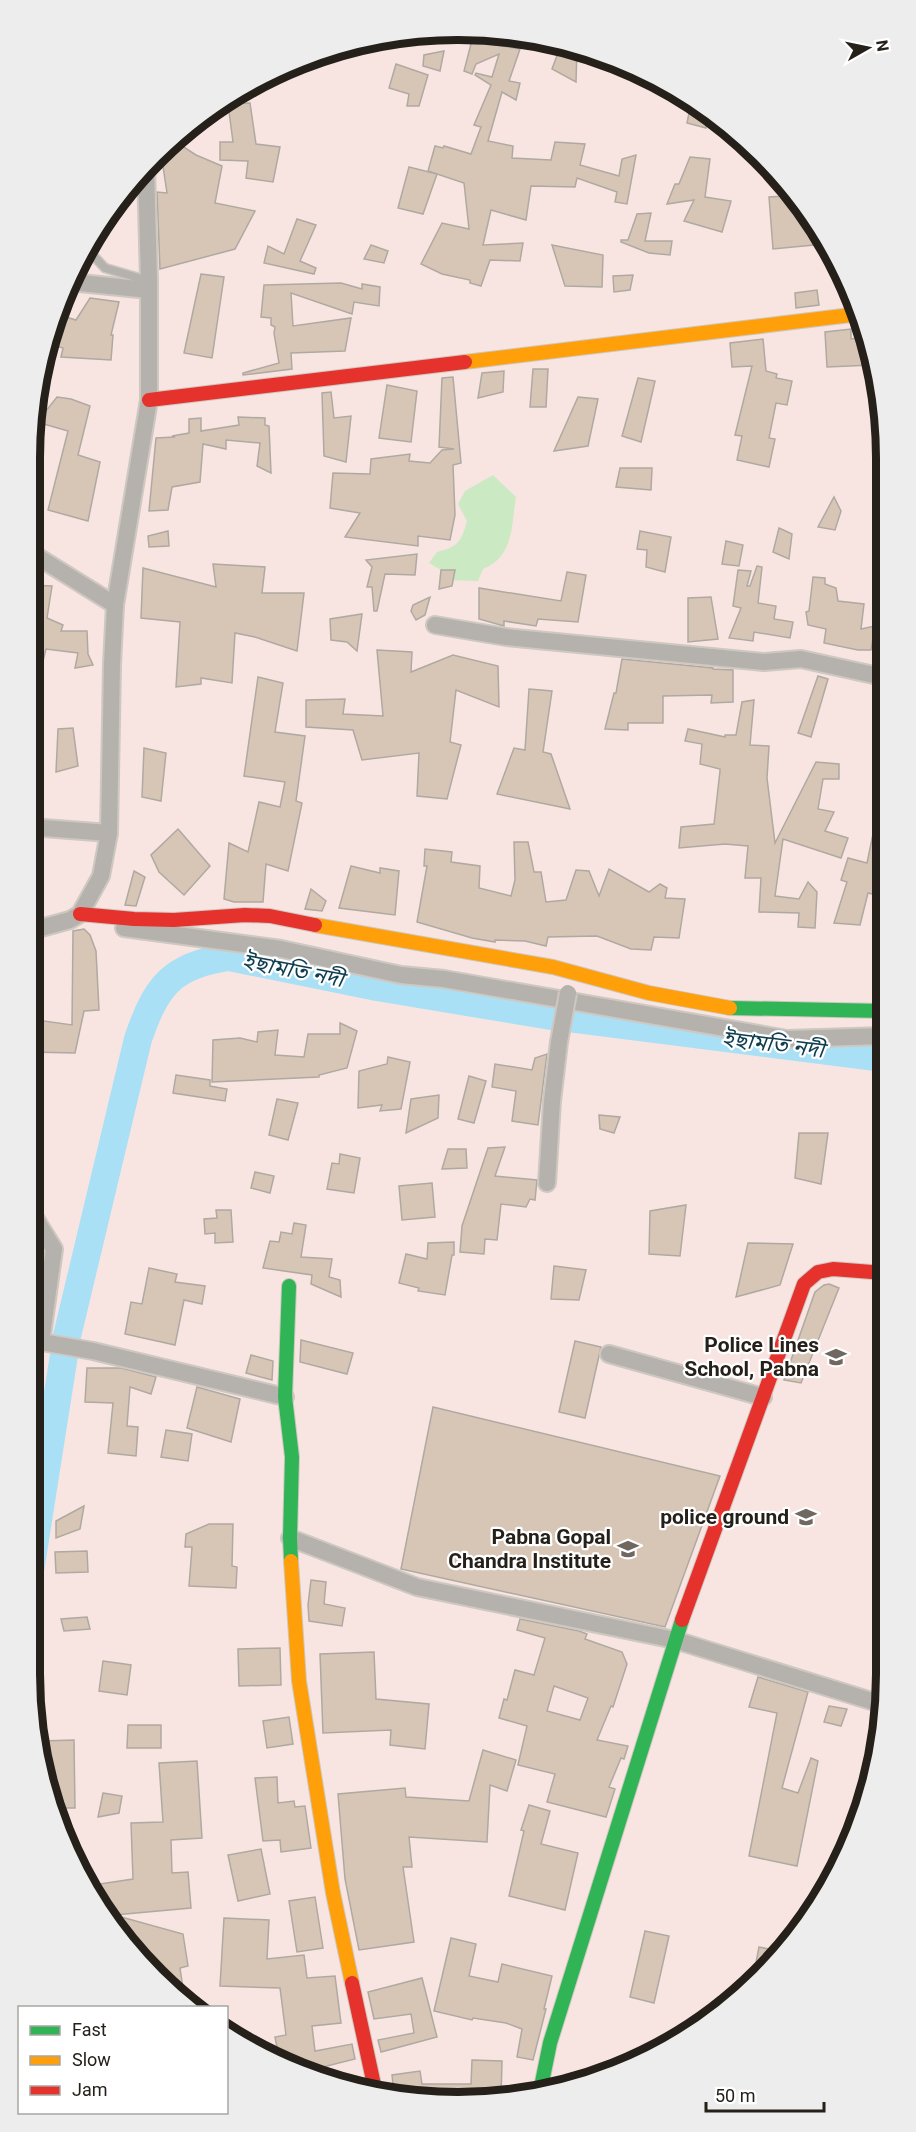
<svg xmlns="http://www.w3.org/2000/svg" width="916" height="2132" font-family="Roboto,'Noto Sans Bengali',sans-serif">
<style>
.commercial{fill:#f8e5e2}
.green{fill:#cbe9c2}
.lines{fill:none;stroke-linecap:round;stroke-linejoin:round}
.river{stroke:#aae0f5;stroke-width:28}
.building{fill:#d7c6b6;stroke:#afa9a2;stroke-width:1.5;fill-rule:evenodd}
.lane-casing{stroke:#cec8c1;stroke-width:11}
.street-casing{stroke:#cec8c1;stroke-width:20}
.fast-casing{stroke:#cec8c1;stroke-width:16}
.slow-casing{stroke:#cec8c1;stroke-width:16}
.jam-casing{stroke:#cec8c1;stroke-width:16}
.lane{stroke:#b5b2ae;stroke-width:8}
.street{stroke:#b5b2ae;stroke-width:16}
.fast{stroke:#30b455;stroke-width:14}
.slow{stroke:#ff9f0a;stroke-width:14}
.jam{stroke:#e5322d;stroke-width:14}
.street-bridge-casing{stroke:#cec8c1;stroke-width:20;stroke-linecap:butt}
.street-bridge{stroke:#b5b2ae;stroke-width:16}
.labels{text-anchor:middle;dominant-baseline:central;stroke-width:4.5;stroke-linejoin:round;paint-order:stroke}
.poi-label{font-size:21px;font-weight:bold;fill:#252019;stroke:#fff;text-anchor:end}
.water-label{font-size:22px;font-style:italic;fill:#0d3d4f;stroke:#fff}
.rim{fill:none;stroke:#252019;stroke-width:8}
</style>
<rect width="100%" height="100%" fill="#f5ede4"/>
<polygon class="commercial" points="430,31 514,34 596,53 718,118 797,197 853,294 882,402 886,1674 863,1812 829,1888 780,1956 672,2045 595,2079 514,2098 375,2094 244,2045 227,2030 226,2008 199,2007 136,1956 87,1888 53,1812 30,1674 30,458 53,320 88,244 136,176 198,118 269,74 348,44"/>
<path class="green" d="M 493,475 L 516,497 C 511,527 514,556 483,569 L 478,581 L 445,580 L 441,570 L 429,563 L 437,552 C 458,547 461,542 467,521 L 458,504 L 465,491 Z"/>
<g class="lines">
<path class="river" d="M 30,1571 L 67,1336 L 138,1039 C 156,987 171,965 229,957 L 377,987 L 545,1015 L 884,1058"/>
</g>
<g class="building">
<polygon points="474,32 487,33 484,43 520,49 509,81 520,83 516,100 502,92 488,141 513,146 512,158 551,160 555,142 585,144 580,165 619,176 622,159 636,155 627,204 615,202 617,192 577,178 575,187 531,186 526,220 491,210 483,245 523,243 520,261 490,260 481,286 470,283 470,280 442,274 421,264 442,223 469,229 464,183 428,171 435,146 443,148 444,146 471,154 481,127 474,125 491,85 475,75 476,73 492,77 499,54 476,64 472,74 464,71"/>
<polygon points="561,45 577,48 576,82 552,69"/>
<polygon points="444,51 440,71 423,66 424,55"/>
<polygon points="396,64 428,75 419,106 407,106 409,94 389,88"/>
<polygon points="250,103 256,144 280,147 273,182 246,178 248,161 220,160 220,142 233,142 228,104"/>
<polygon points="691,103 708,113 706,128 687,123"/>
<polygon points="179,144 196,155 222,166 215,203 255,211 235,249 160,269 157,192 167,193 161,153 168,146"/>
<polygon points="690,157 710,159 705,197 731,201 722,232 684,221 694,200 667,204 675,184 679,184"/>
<polygon points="409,167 437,174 423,214 398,208"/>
<polygon points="788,188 797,197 824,244 773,249 769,197 785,196"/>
<polygon points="651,213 645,241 672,241 670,255 649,253 621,242 621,240 628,240 637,214"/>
<polygon points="297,219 316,225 300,261 316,268 314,274 264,263 268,246 284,254"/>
<polygon points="371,245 388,251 384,263 364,259"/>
<polygon points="552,245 603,255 602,287 565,286"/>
<polygon points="201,274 224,277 212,358 184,353"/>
<polygon points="633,275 630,290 614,292 613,276"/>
<polygon points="341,283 362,289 362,284 380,287 379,306 354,302 352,314 291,293 293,326 351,318 345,351 291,353 292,369 243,375 243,373 279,363 274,333 275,327 271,325 271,318 261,317 264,285"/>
<polygon points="817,290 819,305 796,308 795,293"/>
<polygon points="90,298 119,302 111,335 113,335 111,360 61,357 63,348 49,344 56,314 76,320"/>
<polygon points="851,329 851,339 865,337 872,365 827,367 825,332"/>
<polygon points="763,339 766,371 777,374 776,378 792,381 787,405 776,403 769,438 775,439 769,467 737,460 742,436 735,435 752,366 732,367 730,343"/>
<polygon points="533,369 548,369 546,407 530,407"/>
<polygon points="504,371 503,392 478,398 482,373"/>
<polygon points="453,377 461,463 453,465 455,515 450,540 418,536 418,546 345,537 360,513 330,508 333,473 370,474 371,459 410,454 409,461 430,463 442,450 454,449 439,447 442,378"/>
<polygon points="638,378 655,381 641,442 622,436"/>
<polygon points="387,385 417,391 411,442 379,438"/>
<polygon points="331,392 334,418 351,416 346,462 324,456 322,393"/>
<polygon points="57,397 71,399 90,406 78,455 100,462 88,521 48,510 68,431 37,422"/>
<polygon points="578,397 598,399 588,446 554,451"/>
<polygon points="238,417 265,418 265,425 269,426 271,473 257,466 260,443 226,440 226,449 203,444 200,482 172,487 168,510 149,511 156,438 175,437 172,436 189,433 189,419 201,418 201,431 239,425"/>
<polygon points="620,468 652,468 651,490 616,487"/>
<polygon points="834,497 841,511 835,530 818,527"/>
<polygon points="779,528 792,534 789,559 773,552"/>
<polygon points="168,531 169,546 149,547 148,536"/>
<polygon points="640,531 671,537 665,572 646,567 647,550 637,549"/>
<polygon points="726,541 743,545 739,566 722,564"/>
<polygon points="417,554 415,575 385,574 377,611 374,611 372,587 367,587 372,567 366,560"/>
<polygon points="213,564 265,567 262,593 304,593 297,651 255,637 235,633 232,683 201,678 201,684 176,687 180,622 141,618 143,568 216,587"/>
<polygon points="757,566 762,567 758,603 776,606 774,619 793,622 790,638 754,632 753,641 729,638 741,608 733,606 738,570 751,571 747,586 750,586"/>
<polygon points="441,570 455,570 452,586 439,589"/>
<polygon points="567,572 586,575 578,622 538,619 536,626 504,621 504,626 479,619 479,588 561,601"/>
<polygon points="813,577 825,578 825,584 836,588 838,601 864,604 861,629 875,626 871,650 858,650 824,643 826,629 808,625 806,612 809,611"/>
<polygon points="30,585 52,586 47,618 63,625 61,631 87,631 88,654 93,665 75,668 78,653 46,649 41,669 30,671"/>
<polygon points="430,597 425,615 416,620 411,611 413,605"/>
<polygon points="711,597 718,639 688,642 688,598"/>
<polygon points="362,614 357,651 347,642 331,640 330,619"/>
<polygon points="377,650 412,652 411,672 453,655 498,666 499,707 456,690 450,742 461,745 447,799 417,796 419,753 362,760 353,730 306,727 306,700 345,699 343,714 383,716"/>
<polygon points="622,659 713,668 713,669 733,670 733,702 711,703 712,695 663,696 663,723 628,723 628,730 605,729 614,693 616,693"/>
<polygon points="818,676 828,679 811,737 798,733"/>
<polygon points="258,677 283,683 275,732 305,736 296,801 302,803 288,871 266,864 263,902 234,902 224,899 229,843 248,852 259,802 280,807 285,782 244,776"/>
<polygon points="529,689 552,691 543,752 551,754 570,809 497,794 514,748 525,750"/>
<polygon points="754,700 750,745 769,746 767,778 775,843 816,762 839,764 839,779 823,779 818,809 834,812 825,831 848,838 841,858 783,839 775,896 799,899 808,882 817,892 815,928 798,927 799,913 759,912 761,878 745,878 748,846 725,844 679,848 681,827 714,824 720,771 720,769 700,764 702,744 685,741 688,729 725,737 725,735 736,735 742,702"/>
<polygon points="73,728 78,766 56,772 58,729"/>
<polygon points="144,748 166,753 161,801 142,797"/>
<polygon points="878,810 883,810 884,848 880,862 884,863 884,897 868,893 860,925 834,923 847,882 841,880 848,858 867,863"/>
<polygon points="178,829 210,866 184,895 159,872 151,855"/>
<polygon points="514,842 528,842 534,872 541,872 546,902 566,900 576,870 589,871 599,896 609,869 649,892 660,884 667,888 665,898 685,899 679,938 654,937 651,950 631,949 597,936 548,937 546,946 525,941 495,940 495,942 472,938 417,922 427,866 424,866 425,849 452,852 451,862 480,866 479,888 511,896 515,880"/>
<polygon points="351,866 380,873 380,868 399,871 395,915 339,908"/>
<polygon points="134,871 145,877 136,906 125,905"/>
<polygon points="311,889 326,901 322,911 305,909"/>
<polygon points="84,929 90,935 96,951 99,1010 84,1011 75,1053 30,1052 30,1019 72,1025 73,931"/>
<polygon points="340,1023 357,1031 347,1068 319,1075 319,1077 212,1082 213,1040 240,1038 257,1042 258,1032 278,1030 275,1055 304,1057 308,1034 340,1034"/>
<polygon points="547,1054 538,1125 512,1121 516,1091 492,1087 495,1064 532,1070 535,1058"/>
<polygon points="388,1057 410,1062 401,1109 380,1111 382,1105 358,1108 359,1071 387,1064"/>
<polygon points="176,1075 210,1080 210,1086 227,1089 225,1101 173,1093"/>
<polygon points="469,1076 486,1081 474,1123 458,1119"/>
<polygon points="439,1095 438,1118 406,1133 411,1099"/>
<polygon points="277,1099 298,1103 288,1140 269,1135"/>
<polygon points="599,1115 620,1117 614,1133 600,1129"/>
<polygon points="799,1133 828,1133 821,1184 795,1178"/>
<polygon points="505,1147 495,1176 537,1180 535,1200 530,1199 526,1207 501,1204 497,1240 485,1239 484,1254 460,1252 462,1226 488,1148"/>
<polygon points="448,1149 466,1149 467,1168 442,1169"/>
<polygon points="340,1154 360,1158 354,1193 327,1189 332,1163 339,1164"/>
<polygon points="255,1172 274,1176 270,1193 251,1188"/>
<polygon points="432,1183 435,1217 402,1220 399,1186"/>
<polygon points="686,1205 680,1256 649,1254 650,1211"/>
<polygon points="216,1210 231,1210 233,1242 215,1243 215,1233 205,1234 204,1219 217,1218"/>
<polygon points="294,1223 306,1225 301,1257 332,1259 329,1277 340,1280 341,1297 311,1284 312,1275 263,1268 270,1241 279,1242 281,1232 292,1234"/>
<polygon points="454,1242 454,1255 452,1255 445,1295 418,1291 419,1288 399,1283 406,1254 427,1259 428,1243"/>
<polygon points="748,1243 793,1244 780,1285 736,1297"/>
<polygon points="554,1266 586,1270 579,1300 551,1299"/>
<polygon points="149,1268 177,1274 175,1282 205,1286 202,1304 184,1300 175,1345 125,1334 131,1302 142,1304"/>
<polygon points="829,1284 839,1288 801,1383 784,1380 815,1292 824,1285"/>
<polygon points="301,1340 353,1353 347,1374 300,1362"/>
<polygon points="575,1341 601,1347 585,1418 559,1412"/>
<polygon points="251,1355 273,1361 272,1380 246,1373"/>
<polygon points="87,1368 121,1368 156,1377 151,1394 130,1387 127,1426 138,1427 136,1456 108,1453 113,1403 85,1402"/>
<polygon points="197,1387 240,1399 231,1442 187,1428"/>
<polygon points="433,1407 720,1476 665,1627 401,1569"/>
<polygon points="166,1430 192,1434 188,1461 161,1457"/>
<polygon points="84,1506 80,1529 56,1538 56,1521"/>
<polygon points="209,1524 233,1524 232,1566 237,1567 236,1588 189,1586 192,1547 185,1547 186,1534"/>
<polygon points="87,1551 88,1572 56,1573 55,1552"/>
<polygon points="311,1580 326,1582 324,1604 345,1608 342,1626 309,1621 308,1605"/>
<polygon points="87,1617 90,1629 64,1631 61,1619"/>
<path d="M 520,1619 L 579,1631 L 587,1634 L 585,1639 L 622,1652 L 627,1664 L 613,1707 L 611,1706 L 597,1740 L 628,1746 L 624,1759 L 621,1758 L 609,1787 L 615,1789 L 606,1817 L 547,1802 L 555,1774 L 518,1765 L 527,1726 L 499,1718 L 504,1699 L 507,1700 L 515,1670 L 534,1675 L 545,1638 L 517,1630 ZM 554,1686 L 588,1698 L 580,1720 L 547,1711 Z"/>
<polygon points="280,1648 281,1685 239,1686 238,1649"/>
<polygon points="374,1652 376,1699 429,1704 425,1749 390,1745 391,1730 323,1733 320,1654"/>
<polygon points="103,1661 131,1665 127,1695 99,1691"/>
<polygon points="758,1677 808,1692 782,1788 798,1793 811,1758 818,1761 797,1866 749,1856 777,1713 749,1707"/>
<polygon points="829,1706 847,1709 841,1726 824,1722"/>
<polygon points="289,1717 293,1744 267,1748 263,1721"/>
<polygon points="128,1725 161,1725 161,1748 127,1748"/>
<polygon points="74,1740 75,1808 52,1808 41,1741"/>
<polygon points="483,1750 516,1760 507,1791 490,1785 487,1842 409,1837 412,1867 403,1867 414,1942 359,1950 345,1879 338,1794 405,1788 406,1797 469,1801"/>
<polygon points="197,1761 202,1838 171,1840 172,1873 188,1872 191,1908 114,1915 183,1934 188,1966 180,1968 184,1995 136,1956 86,1886 133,1879 131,1823 163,1822 159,1763"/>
<polygon points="277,1777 278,1803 294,1801 295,1807 305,1806 311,1848 281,1852 280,1840 263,1841 255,1778"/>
<polygon points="103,1793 122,1796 119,1813 98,1817"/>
<polygon points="529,1805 550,1811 541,1844 578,1853 565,1910 509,1896 524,1831 521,1830"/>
<polygon points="261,1849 270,1894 238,1901 228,1855"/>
<polygon points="315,1897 323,1948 297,1952 289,1901"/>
<polygon points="224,1918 269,1920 267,1959 304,1955 307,1978 335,1976 341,2023 312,2026 315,2051 352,2044 355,2059 311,2070 279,2058 275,2037 286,2035 280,1988 220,1986"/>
<polygon points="645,1931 669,1936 654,2003 630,1997"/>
<polygon points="451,1938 476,1944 469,1976 498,1982 502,1964 552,1976 544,2009 546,2009 533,2060 517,2057 522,2029 506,2023 473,2018 472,2020 434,2011"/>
<polygon points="759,1947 783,1952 753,1978"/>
<polygon points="422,1978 437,2037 381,2052 378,2040 414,2033 411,2014 374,2019 368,1992"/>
<polygon points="472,2060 502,2061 501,2098 394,2094 392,2075 420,2071 422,2084 471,2084"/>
</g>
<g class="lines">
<defs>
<polyline id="lane" points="86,248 105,268 149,281"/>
<g id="street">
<polyline points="70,282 149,290"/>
<polyline points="30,552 115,605"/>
<polyline points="435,625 506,637 764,662 801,659 883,677"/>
<polyline points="30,827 109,833"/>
<polyline points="124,928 281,949 401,975 444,979 787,1039 884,1036"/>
<polyline points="30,931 70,920 80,914 101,876 109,833 112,664 115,605 149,400 149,281 146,166"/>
<polyline points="547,1183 552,1101 559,1042"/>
<polyline points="30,1210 54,1249 41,1342"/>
<polyline points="30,1340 93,1351 285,1397"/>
<polyline points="609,1354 763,1397"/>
<polyline points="290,1538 417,1587 675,1640 881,1704"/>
</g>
<g id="fast">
<polyline points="730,1008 884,1011"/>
<polyline points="289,1286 285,1397 292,1457 290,1538 291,1561"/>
<polyline points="540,2092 550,2043 682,1620"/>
</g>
<g id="slow">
<polyline points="465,362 859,314"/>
<polyline points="315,925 553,967 649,993 730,1008"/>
<polyline points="291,1561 299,1681 333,1893 352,1983"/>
</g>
<g id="jam">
<polyline points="149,400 465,362"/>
<polyline points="80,914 134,919 174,920 245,915 270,916 315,925"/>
<polyline points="682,1620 804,1284 818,1272 833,1269 885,1273"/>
<polyline points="352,1983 376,2094"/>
</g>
</defs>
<use href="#lane" class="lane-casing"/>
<use href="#street" class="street-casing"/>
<use href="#fast" class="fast-casing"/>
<use href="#slow" class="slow-casing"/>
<use href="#jam" class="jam-casing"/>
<use href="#lane" class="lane"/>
<use href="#street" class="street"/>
<use href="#fast" class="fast"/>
<use href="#slow" class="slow"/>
<use href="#jam" class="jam"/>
<defs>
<polyline id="street-bridge" points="559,1042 568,993"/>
</defs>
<use href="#street-bridge" class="street-bridge-casing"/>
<use href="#street-bridge" class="street-bridge"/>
</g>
<defs>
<symbol id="school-bare" viewBox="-9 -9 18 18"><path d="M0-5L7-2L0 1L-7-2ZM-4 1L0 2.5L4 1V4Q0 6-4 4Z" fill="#6e6860" stroke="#fff" stroke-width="2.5" paint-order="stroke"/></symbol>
<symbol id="university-bare" viewBox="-9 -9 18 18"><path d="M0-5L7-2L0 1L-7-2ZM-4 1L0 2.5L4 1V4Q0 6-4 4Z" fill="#6e6860" stroke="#fff" stroke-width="2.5" paint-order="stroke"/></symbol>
</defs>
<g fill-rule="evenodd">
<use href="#school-bare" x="821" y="1342" width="30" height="30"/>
<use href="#university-bare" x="791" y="1502" width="30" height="30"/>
<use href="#school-bare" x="613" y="1534" width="30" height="30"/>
</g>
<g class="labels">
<g class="poi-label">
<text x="819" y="1345">Police Lines<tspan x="819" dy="24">School, Pabna</tspan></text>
<text x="789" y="1517">police ground</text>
<text x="611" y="1537">Pabna Gopal<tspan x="611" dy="24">Chandra Institute</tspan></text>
</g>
<g class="water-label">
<text transform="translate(293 970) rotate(11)">ইছামতি নদী</text>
<text transform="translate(773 1044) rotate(7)">ইছামতি নদী</text>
</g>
</g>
<path d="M0 0H916V2132H0ZM458 40H458A418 418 0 0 1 876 458V1674A418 418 0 0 1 458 2092H458A418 418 0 0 1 40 1674V458A418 418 0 0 1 458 40Z" fill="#eeeded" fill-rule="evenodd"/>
<path class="rim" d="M458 40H458A418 418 0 0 1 876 458V1674A418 418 0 0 1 458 2092H458A418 418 0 0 1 40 1674V458A418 418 0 0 1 458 40Z"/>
<rect x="18" y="2006" width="210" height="108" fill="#ffffff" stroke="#a8a6a3" stroke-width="1.5"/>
<rect x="30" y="2026" width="30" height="9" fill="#30b455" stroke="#a8a6a3" stroke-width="1.5"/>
<text x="72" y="2036" font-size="18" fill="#252019">Fast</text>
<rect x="30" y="2056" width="30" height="9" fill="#ff9f0a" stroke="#a8a6a3" stroke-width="1.5"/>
<text x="72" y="2066" font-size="18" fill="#252019">Slow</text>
<rect x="30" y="2086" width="30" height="9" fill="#e5322d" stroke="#a8a6a3" stroke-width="1.5"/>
<text x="72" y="2096" font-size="18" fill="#252019">Jam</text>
<g transform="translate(868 48) rotate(81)" stroke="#ffffff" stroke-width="4.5" paint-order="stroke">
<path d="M0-4.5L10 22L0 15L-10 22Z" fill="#252019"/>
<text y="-9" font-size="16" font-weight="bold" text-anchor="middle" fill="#252019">N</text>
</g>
<path d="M706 2102v9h118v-9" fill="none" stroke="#252019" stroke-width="3"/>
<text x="715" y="2102" font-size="18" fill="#252019" stroke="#ffffff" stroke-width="4.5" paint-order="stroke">50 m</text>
</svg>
